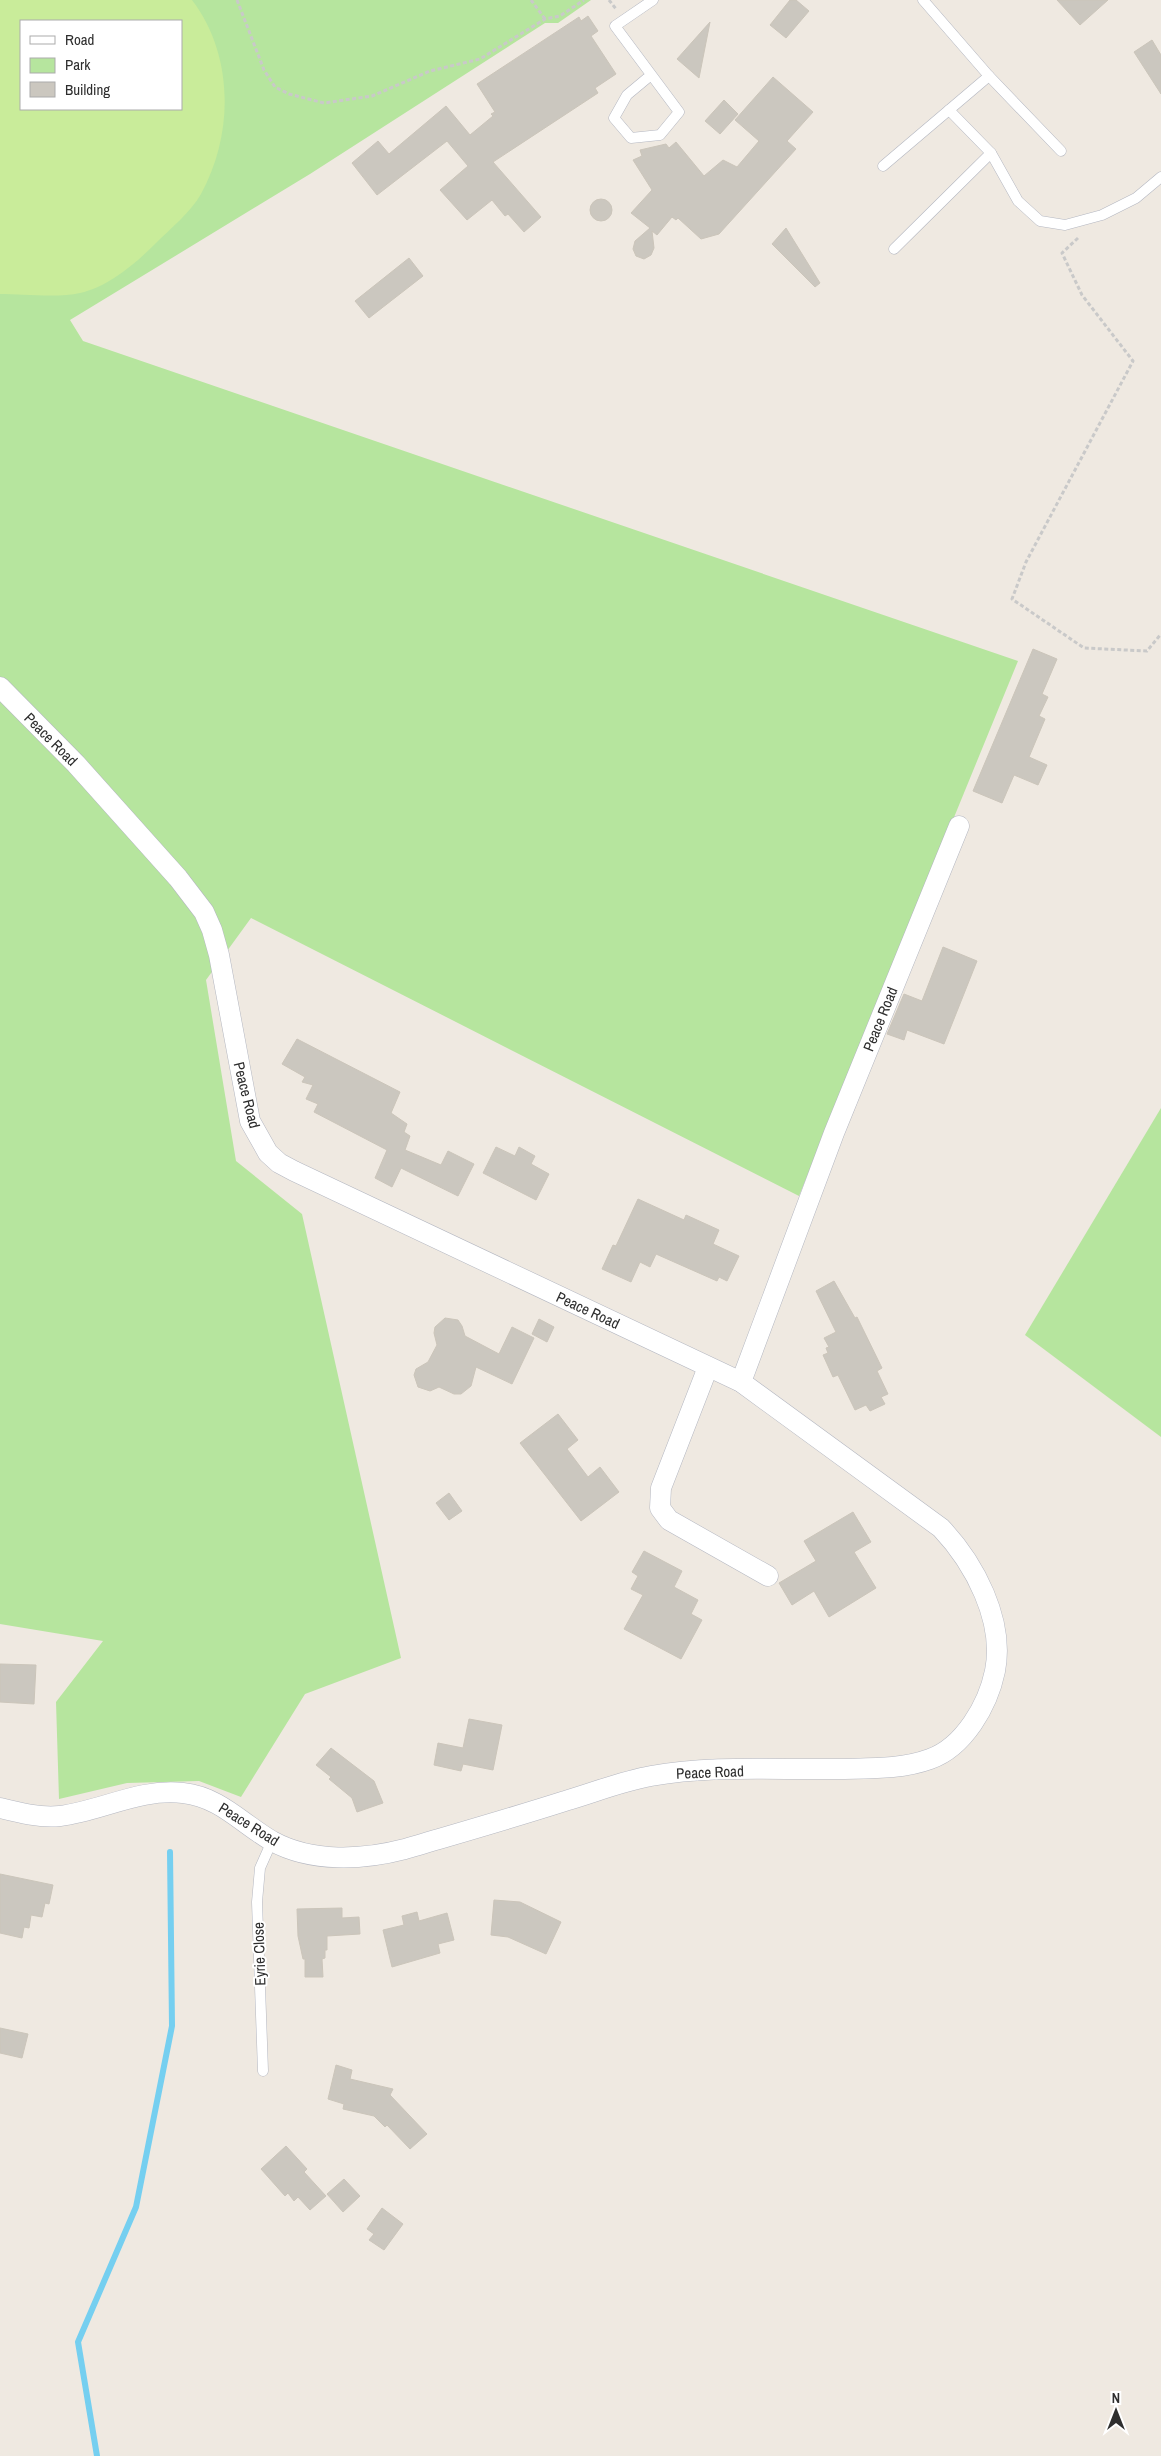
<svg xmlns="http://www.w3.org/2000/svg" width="1161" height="2456" font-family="'Archivo Narrow',sans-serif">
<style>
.green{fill:#b6e59e;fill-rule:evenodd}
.pitch{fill:#c9ec9a;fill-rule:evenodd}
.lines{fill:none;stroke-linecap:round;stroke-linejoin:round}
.stream{stroke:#75cff0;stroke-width:6}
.building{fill:#cbc7bf;stroke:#cbc5ba}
.service-casing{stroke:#b4b7c1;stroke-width:11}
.minor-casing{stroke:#b4b7c1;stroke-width:21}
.path{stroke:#c9c9c9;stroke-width:3;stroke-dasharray:4 2.5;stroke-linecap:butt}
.service{stroke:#fff;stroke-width:10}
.minor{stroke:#fff;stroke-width:20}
.labels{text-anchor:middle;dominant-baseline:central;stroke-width:4;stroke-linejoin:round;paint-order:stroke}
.street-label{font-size:15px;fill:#2e2e2e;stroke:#fff}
</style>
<rect width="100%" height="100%" fill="#efe9e1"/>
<g class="green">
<path d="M 0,0 L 591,0 L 558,23 L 545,23 L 310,174 L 70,320 L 83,341 L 1018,661 L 799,1196 L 251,918 L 206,980 L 236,1161 L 302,1214 L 401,1658 L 305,1694 L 241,1797 L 199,1781 L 127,1783 L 59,1799 L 56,1702 L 103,1641 L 0,1624 ZM 21,21 L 181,21 L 181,109 L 21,109 Z"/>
<polygon points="1161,1108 1161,1437 1025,1335"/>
</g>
<path class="pitch" d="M 0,0 L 192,0 C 234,55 234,134 201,194 C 191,212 170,229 155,244 C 135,264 108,287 80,293 C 59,298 22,294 0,294 ZM 21,21 L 181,21 L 181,109 L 21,109 Z"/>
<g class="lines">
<polyline class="stream" points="97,2456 78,2342 136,2207 172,2026 170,1852"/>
</g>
<g class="building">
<polygon points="790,0 796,0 809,11 786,38 770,25"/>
<polygon points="1057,0 1108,0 1080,25"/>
<polygon points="588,16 598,31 591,36 616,74 595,88 598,93 493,162 541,217 524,232 508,214 505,216 492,200 467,220 440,190 468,166 447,141 377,195 352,163 378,141 389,154 446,106 470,135 493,116 491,114 495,112 477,84 579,17 581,21"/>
<polygon points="710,22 699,78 677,59"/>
<polygon points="1152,40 1161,55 1161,94 1134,52"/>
<polygon points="773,77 813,112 787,141 796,149 719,234 701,239 678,218 676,220 672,217 657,235 652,231 654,248 651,255 644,259 636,256 633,249 635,241 650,228 631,213 652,190 633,160 642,156 640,150 666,144 669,148 676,142 704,176 723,160 737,167 759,141 735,120"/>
<polygon points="724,100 738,114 720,134 705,121"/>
<circle cx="601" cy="210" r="11"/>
<polygon points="786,228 820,283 815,287 772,244"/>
<polygon points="409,258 423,276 369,318 355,301"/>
<polygon points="1033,649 1057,659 1042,694 1048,697 1039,716 1045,719 1029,757 1047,765 1038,785 1014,775 1002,803 973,791"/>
<polygon points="943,947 977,961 944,1044 907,1030 904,1040 887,1034 904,994 922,1001"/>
<polygon points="297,1039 400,1092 391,1113 407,1124 404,1132 410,1136 405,1150 441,1165 448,1151 474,1164 458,1196 401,1168 392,1187 375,1178 387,1150 314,1112 318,1104 306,1099 313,1085 302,1082 305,1077 282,1064"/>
<polygon points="496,1147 515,1156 519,1147 535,1156 531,1164 549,1174 536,1200 483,1173"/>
<polygon points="638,1199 684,1220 686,1215 719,1230 713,1244 739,1256 727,1281 719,1277 717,1281 656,1254 650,1267 640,1262 631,1282 602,1269 613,1245 616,1246"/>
<polygon points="834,1281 855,1318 857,1317 882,1368 877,1371 888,1394 881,1397 885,1404 870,1411 866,1405 855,1410 838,1375 833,1377 823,1355 828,1353 826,1348 829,1347 824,1338 836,1332 816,1291"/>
<polygon points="445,1318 458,1320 462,1326 465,1336 499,1354 512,1327 534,1338 512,1384 476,1367 471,1386 461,1394 454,1394 439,1387 430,1391 418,1387 414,1375 416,1369 428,1362 437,1345 434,1333 435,1327"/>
<polygon points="539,1319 554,1327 547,1342 532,1334"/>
<polygon points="558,1414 578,1440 567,1449 588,1477 600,1467 619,1492 581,1521 520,1443"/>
<polygon points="449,1493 462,1511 449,1520 436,1503"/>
<polygon points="853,1512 871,1542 854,1552 876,1588 829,1617 814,1591 792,1605 779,1583 816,1561 804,1541"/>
<polygon points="644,1551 682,1571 674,1587 698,1600 691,1614 702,1620 681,1659 624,1629 643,1595 631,1589 638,1576 632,1572"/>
<polygon points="0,1664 36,1665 34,1704 0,1702"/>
<polygon points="469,1719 502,1725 493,1770 463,1764 461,1771 434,1765 438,1743 463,1748"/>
<polygon points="331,1748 374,1781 383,1803 357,1812 352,1798 329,1779 331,1777 316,1765"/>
<polygon points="0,1874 53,1885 49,1904 45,1903 42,1917 31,1915 29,1928 24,1927 22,1938 0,1933"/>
<polygon points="494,1900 520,1902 561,1922 546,1954 508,1937 491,1935"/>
<polygon points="342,1908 342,1918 359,1917 360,1934 327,1936 327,1950 325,1950 325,1958 322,1959 323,1977 305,1977 305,1959 303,1959 298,1936 297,1909"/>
<polygon points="417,1912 419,1921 447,1913 454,1940 438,1944 440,1953 392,1967 383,1930 404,1925 402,1916"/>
<polygon points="0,2028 28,2034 22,2058 0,2053"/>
<polygon points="336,2065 352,2070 350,2079 393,2089 390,2095 427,2134 410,2149 387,2125 385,2127 374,2116 343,2109 344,2104 328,2099"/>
<polygon points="286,2146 307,2169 304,2172 326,2196 310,2210 298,2197 294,2201 288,2193 285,2196 261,2169"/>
<polygon points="344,2179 360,2196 343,2212 327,2194"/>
<polygon points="382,2208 403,2224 384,2250 369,2240 374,2234 367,2229"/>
</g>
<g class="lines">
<defs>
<g id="service">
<polyline points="923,0 989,76 1061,151"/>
<polyline points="651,75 627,95 614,118 631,138 660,135 679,112 615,26 653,0"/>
<polyline points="949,110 991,153 1018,201 1040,221 1065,225 1102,215 1136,198 1161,177"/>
<polyline points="883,166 989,76"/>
<polyline points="894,249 991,153"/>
<polyline points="263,2071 257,1902 260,1868 272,1841"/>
</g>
<g id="minor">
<path d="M 0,687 L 76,764 L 178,878 L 204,912 L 212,930 L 219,955 L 250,1121 L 268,1153 L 279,1163 L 294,1171 L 741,1382 L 941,1528 C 974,1563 1005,1620 995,1671 C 988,1705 964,1747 930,1759 C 900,1770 868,1768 837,1769 C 776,1770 711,1765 651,1776 C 622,1781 593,1793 565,1801 C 512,1818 459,1833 405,1849 C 363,1860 312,1863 272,1841 C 241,1823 220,1797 183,1793 C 140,1788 101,1811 60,1816 C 40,1818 20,1813 0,1808"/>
<polyline points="708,1367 661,1488 660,1508 669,1520 768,1576"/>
<polyline points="741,1382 834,1133 959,826"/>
</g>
</defs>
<use href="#service" class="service-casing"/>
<use href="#minor" class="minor-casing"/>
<g class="path">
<polyline points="237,0 264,70 275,87 289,94 324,103 372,96 430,71 480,59 545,19 560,16 584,0"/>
<polyline points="531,0 545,19"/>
<polyline points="609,0 616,9"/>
<polyline points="1078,238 1062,253 1082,295 1133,361 1026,562 1012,599 1084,648 1147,651 1161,634"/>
</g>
<use href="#service" class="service"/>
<use href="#minor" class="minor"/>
</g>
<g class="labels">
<g class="street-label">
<text transform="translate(51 739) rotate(45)">Peace Road</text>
<text transform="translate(880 1019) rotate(-68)">Peace Road</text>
<text transform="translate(247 1095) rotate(76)">Peace Road</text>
<text transform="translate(588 1310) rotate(25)">Peace Road</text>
<text transform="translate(710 1772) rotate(-2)">Peace Road</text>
<text transform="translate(249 1824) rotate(32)">Peace Road</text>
<text transform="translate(259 1954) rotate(-92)">Eyrie Close</text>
</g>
</g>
<rect x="20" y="20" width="162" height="90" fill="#ffffff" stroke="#ababab"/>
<rect x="30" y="36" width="25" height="8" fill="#ffffff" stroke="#ababab"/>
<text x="65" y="45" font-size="15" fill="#2e2e2e">Road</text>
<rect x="30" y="58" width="25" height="15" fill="#b6e59e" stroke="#ababab"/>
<text x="65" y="70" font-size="15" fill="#2e2e2e">Park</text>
<rect x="30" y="82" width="25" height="15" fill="#cbc7bf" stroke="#ababab"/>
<text x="65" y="95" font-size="15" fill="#2e2e2e">Building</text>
<g transform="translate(1116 2411)" stroke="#ffffff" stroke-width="4" paint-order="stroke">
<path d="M0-4L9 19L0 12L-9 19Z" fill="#2e2e2e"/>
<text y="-8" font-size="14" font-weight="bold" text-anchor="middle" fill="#2e2e2e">N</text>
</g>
</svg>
